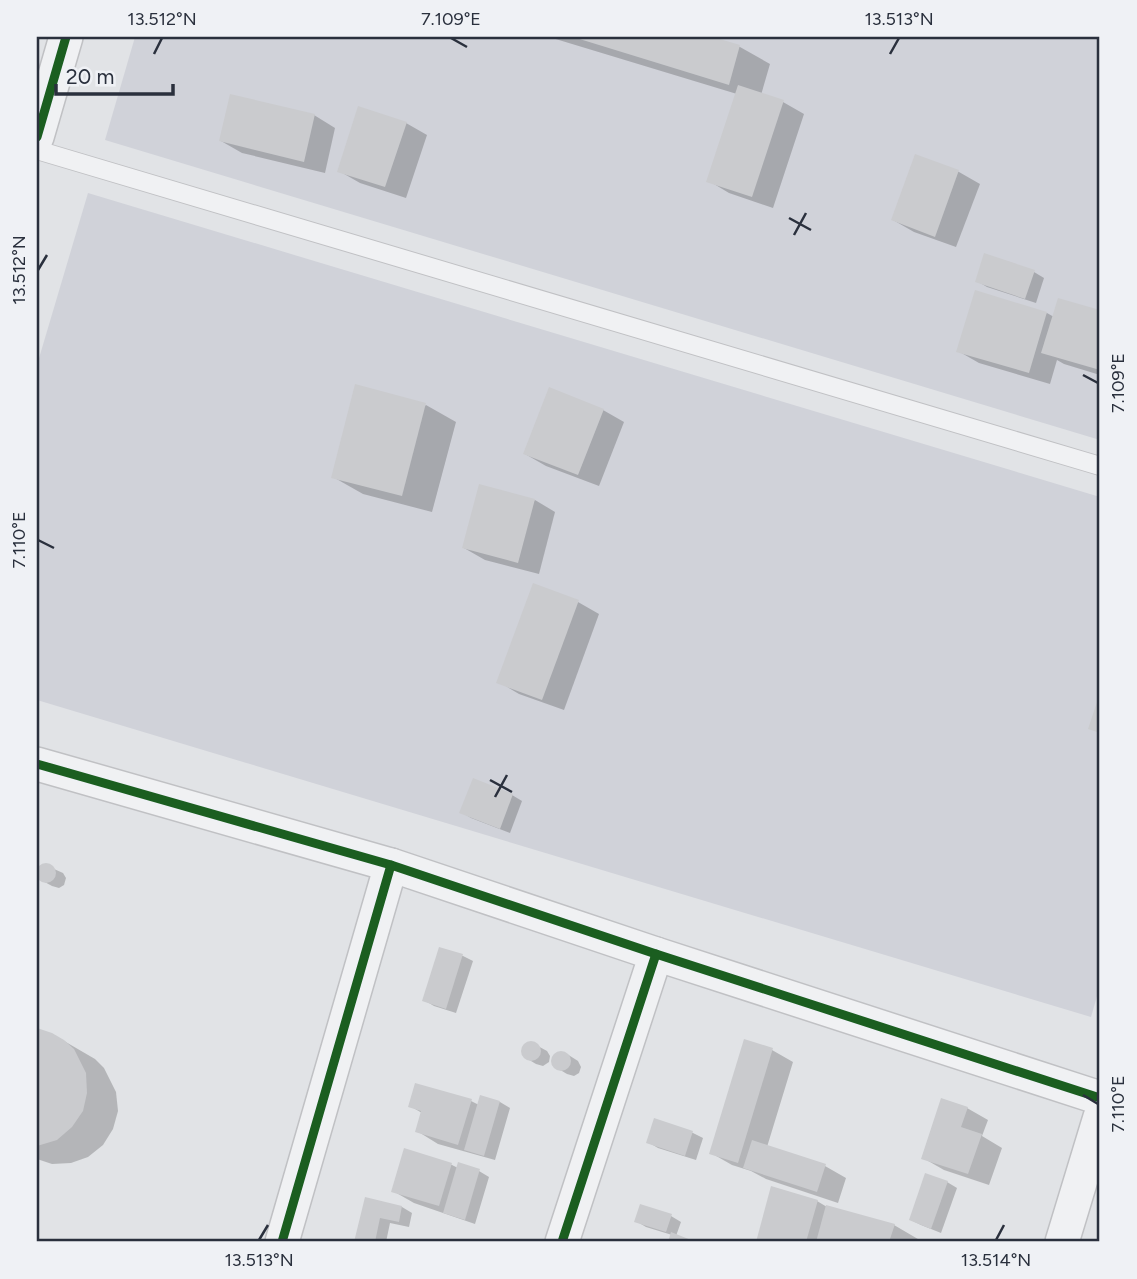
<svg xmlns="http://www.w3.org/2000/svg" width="1137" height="1279" font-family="Figtree,sans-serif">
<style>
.built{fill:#d0d2d9}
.shadow{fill:#0003}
.building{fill:#cacbce}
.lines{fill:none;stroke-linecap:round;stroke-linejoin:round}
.service-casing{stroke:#c0c1c4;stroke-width:20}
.minor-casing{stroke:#c0c1c4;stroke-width:36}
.service{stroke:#f0f1f3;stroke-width:18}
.minor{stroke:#f0f1f3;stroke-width:33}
.cycleway-casing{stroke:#eff1f5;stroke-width:13}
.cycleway{stroke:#1b5e20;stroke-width:9}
.ticks{fill:none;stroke:#2a303d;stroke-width:2.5}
.neatline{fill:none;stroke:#2a303d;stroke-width:2.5}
.ticks-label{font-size:18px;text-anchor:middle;fill:#2a303d}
</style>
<rect width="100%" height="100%" fill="#e1e3e6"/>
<g class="built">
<polygon points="135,37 1100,37 1100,440 105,140"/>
<polygon points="88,193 1100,497 1100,986 1091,1017 37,700 37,365"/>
</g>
<g class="shadow">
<polygon points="549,37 707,37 740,47 770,64 761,95 783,102 804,114 773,208 729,193 709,181 737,94"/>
<polygon points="314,115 335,128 325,173 242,153 221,141"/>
<polygon points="406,123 427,135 406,198 360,183 339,171"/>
<polygon points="916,156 959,172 980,184 956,247 914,232 893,220"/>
<polygon points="1034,272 1044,278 1036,303 987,287 977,281"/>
<polygon points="1059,300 1100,312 1100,375 1064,364 1057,360 1050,384 979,363 958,351 1047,313 1054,317"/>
<polygon points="426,405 456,422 432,512 363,494 333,477"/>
<polygon points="603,410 624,422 599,486 546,466 525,454"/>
<polygon points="535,500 555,512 539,574 485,560 464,548"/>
<polygon points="578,602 599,614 564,710 519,694 499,682"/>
<polygon points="512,795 522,801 510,833 471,818 461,812"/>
<polygon points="45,865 63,873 66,878 64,885 59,888 52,886 41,880 38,874 40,868"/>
<polygon points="440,949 463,956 473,961 456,1013 434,1006 424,1000"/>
<polygon points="37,1030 52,1034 95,1059 104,1068 116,1092 118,1111 113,1129 103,1145 88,1157 71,1163 52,1164 37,1159"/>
<polygon points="529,1043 536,1045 547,1051 550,1056 549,1062 543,1066 536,1064 526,1058 523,1052 524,1046"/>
<polygon points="772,1050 793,1062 767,1147 825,1166 846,1178 838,1203 766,1179 751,1171 732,1165 711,1153"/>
<polygon points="560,1053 567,1054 578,1061 581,1067 579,1073 574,1076 567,1074 557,1068 553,1062 555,1056"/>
<polygon points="471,1101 479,1105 500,1102 510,1108 495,1160 438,1144 417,1131 422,1113 410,1106"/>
<polygon points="967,1108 988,1120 982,1136 1002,1148 989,1185 944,1170 923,1158"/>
<polygon points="655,1120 693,1133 703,1138 696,1160 658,1148 648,1142"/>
<polygon points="405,1150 452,1165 458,1168 479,1171 489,1177 475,1224 414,1203 393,1191"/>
<polygon points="947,1182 957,1188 941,1233 921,1225 911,1220"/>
<polygon points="773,1189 817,1201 827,1207 894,1225 923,1242 757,1242"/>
<polygon points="366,1199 402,1207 412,1213 409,1227 390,1223 386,1242 356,1242"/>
<polygon points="671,1216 681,1222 676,1236 692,1242 669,1242 672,1235 646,1227 636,1221"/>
</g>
<g class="building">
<polygon points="573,37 713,37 740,45 729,85"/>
<polygon points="738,85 784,100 752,197 706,182"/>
<polygon points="230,94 315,114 304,162 219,141"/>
<polygon points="358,106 407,122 385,187 337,172"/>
<polygon points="915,154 959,170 935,237 891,220"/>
<polygon points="984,253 1035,270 1025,299 975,282"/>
<polygon points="975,290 1047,312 1029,373 956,352"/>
<polygon points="1058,298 1100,310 1100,370 1041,353"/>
<polygon points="355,384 426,403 402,496 331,478"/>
<polygon points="549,387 604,409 578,475 523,454"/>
<polygon points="479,484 535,499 518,563 462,548"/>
<polygon points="533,583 579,600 542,700 496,683"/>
<polygon points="1100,693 1100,733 1088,729"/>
<polygon points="473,778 513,794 500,829 459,813"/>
<circle cx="46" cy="873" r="10"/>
<polygon points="439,947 463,954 446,1009 422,1001"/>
<polygon points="37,1028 52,1033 64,1040 74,1049 86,1073 87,1093 83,1111 72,1127 57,1140 37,1146"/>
<polygon points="744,1039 773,1048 738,1163 709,1154"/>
<circle cx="531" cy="1051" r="10"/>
<circle cx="561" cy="1061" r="10"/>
<polygon points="415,1083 472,1099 458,1145 415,1132 421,1111 408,1107"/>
<polygon points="480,1095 500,1101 484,1156 464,1150"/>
<polygon points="941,1098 968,1107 961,1127 982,1134 968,1174 921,1159"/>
<polygon points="654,1118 693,1131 685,1156 646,1143"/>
<polygon points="752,1140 826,1164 817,1192 743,1168"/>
<polygon points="404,1148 452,1163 439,1206 391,1192"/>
<polygon points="458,1162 480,1169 465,1220 443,1213"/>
<polygon points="925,1173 948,1181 931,1229 909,1220"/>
<polygon points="771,1186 818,1200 806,1242 756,1242"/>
<polygon points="365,1197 402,1206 399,1222 380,1218 375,1242 354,1242"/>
<polygon points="640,1204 672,1214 666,1232 634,1222"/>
<polygon points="826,1205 895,1224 889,1242 816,1242"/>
<polygon points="671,1232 696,1242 668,1242"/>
</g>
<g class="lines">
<defs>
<polyline id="service" points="37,150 1100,466"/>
<g id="minor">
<polyline points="37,137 66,37"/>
<polyline points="37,764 391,865 656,954 1100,1098"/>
<polyline points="282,1242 391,865"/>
<polyline points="562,1242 656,954"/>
<polyline points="1062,1242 1100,1117"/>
</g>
</defs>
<use href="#service" class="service-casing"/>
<use href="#minor" class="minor-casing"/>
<use href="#service" class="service"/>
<use href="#minor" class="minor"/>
<defs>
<g id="cycleway">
<polyline points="37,137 66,37"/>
<polyline points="37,764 391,865 656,954 1100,1098"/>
<polyline points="282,1242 391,865"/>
<polyline points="562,1242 656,954"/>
</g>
</defs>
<use href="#cycleway" class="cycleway-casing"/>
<use href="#cycleway" class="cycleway"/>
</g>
<path class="ticks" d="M 451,38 L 467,47M 154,54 L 162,38M 890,54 L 899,38M 789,218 L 811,230M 794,235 L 806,213M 38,270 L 47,255M 1083,375 L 1098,383M 38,540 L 54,548M 490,780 L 512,792M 495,797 L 507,775M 1083,1095 L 1098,1104M 259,1240 L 268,1225M 996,1240 L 1004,1225"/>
<rect width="1137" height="1279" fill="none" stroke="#eff1f5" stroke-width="77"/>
<path d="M56 84v10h117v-10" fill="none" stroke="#2a303d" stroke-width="3.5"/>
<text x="66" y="84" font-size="21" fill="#2a303d" stroke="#eff1f5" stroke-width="5" paint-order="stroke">20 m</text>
<rect x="38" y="38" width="1060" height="1202" class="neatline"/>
<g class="ticks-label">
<text x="162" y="25">13.512°N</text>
<text x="451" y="25">7.109°E</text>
<text x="899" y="25">13.513°N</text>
<text transform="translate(19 270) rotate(-90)" y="6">13.512°N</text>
<text transform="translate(1118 383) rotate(-90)" y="6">7.109°E</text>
<text transform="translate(19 540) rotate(-90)" y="6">7.110°E</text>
<text transform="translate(1118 1104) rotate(-90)" y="6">7.110°E</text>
<text x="259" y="1266">13.513°N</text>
<text x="996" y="1266">13.514°N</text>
</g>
</svg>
